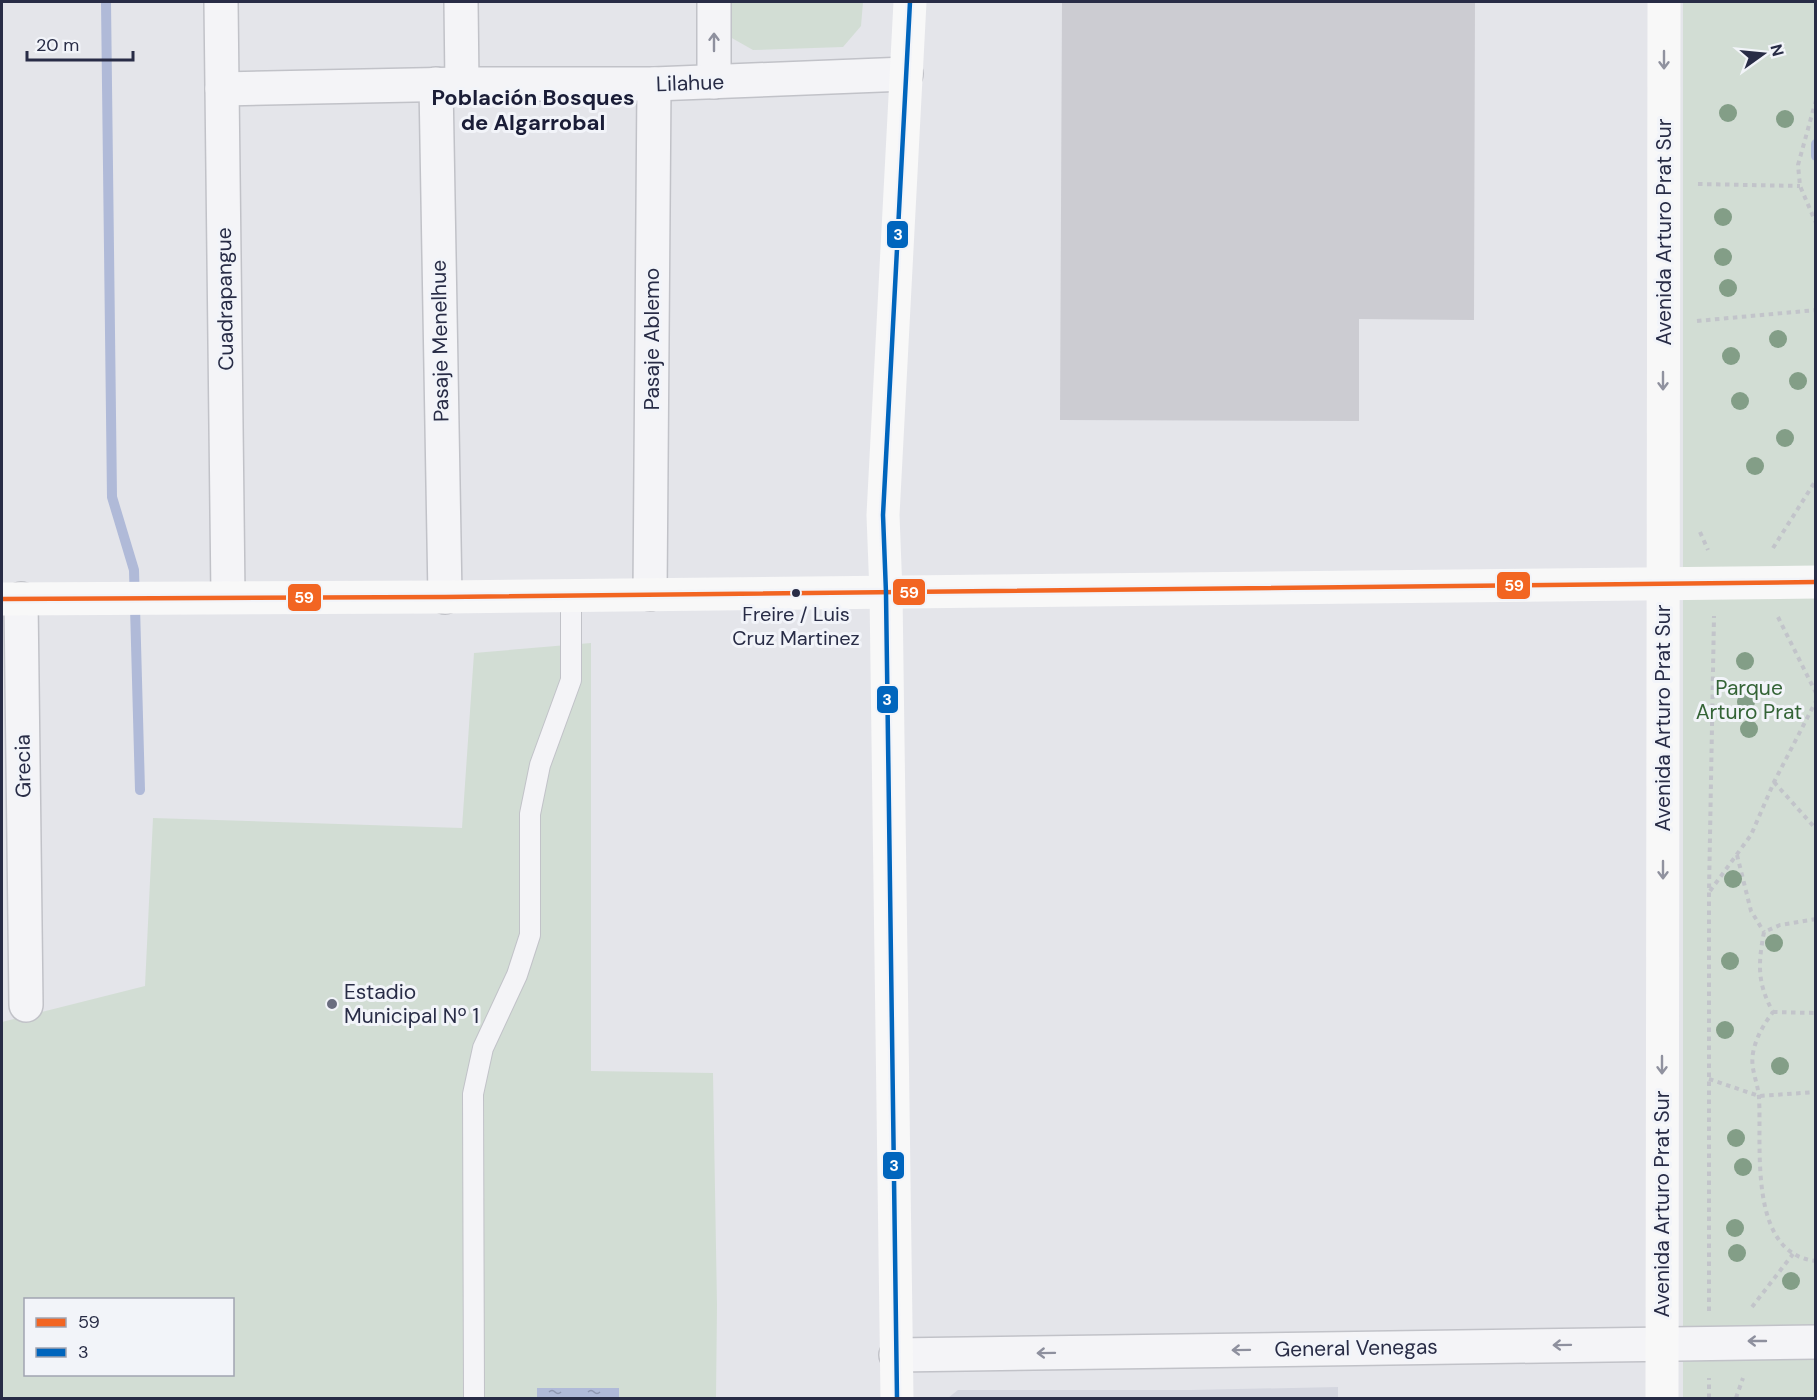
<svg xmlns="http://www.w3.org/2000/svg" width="1817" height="1400" font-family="'DM Sans',sans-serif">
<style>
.built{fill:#d4d6df}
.park{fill:#d2ddd4;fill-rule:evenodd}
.water{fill:url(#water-ripples)}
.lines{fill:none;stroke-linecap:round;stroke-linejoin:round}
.stream{stroke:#b0bad8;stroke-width:10}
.building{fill:#ccccd2}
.lane-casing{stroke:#c1c2c8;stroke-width:22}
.street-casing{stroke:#c1c2c8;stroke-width:36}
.path{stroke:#c2c4ca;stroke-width:4;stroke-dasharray:4.5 4.5;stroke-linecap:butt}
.lane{stroke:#f4f4f7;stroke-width:20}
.street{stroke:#f4f4f7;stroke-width:33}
.secondary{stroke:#f8f8f8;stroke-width:33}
.bus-1-casing{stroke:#f2f4f9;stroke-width:9}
.bus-2-casing{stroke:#f2f4f9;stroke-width:9}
.bus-1{stroke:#f26522;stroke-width:4.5}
.bus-2{stroke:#0065bd;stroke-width:4.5}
.tree{fill:#839e87}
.oneway{stroke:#8e909e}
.oneway2{stroke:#90929f}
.bus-dot{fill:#282c46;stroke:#f2f4f9;stroke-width:2}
.poi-dot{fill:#6a6d7f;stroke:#f2f4f9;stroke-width:2}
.labels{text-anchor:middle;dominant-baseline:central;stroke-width:6;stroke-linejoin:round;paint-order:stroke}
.bus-label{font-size:20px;fill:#282c46;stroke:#f2f4f9}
.street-label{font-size:21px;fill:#282c46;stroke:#f2f4f9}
.park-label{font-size:21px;fill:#346436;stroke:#f2f4f9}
.poi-label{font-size:21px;fill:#282c46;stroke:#f2f4f9;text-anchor:start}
.neighbourhood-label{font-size:22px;font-weight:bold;fill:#1a1d37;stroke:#f2f4f9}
.line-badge{stroke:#f2f4f9;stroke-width:2}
.badge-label{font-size:16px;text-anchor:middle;font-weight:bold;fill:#fff}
</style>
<defs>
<pattern id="water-ripples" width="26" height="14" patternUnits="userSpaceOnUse" patternTransform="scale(1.5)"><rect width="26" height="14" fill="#b0bad8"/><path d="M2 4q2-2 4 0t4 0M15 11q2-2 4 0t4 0" fill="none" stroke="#8f97b1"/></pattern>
</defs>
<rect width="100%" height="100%" fill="#e4e5ea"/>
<polygon class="built" points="1338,1387 1338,1398 948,1398 958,1390 1191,1390"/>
<g class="park">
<polygon points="732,2 863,2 861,26 843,47 753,50 730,37"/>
<rect x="1683" y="2" width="132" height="1396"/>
<path d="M 591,643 L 591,1071 L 713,1073 L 717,1305 L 716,1398 L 2,1398 L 2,1022 L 145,986 L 153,818 L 462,828 L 474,653 ZM 26,1300 L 232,1300 L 232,1374 L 26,1374 Z"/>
</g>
<rect class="water" x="537" y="1388" width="82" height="10"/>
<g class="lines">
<g class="stream">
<polyline points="106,2 112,497 134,570 140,790"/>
<polyline points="1816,144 1816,156"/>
</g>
</g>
<polygon class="building" points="1062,2 1475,2 1474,320 1359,319 1359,421 1060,420"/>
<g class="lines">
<defs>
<polyline id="lane" points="474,1398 473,1094 483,1048 517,975 530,935 530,814 540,765 571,680 571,595"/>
<g id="street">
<polyline points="221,2 228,596"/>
<polyline points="461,2 462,84"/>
<polyline points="714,82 714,2"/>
<polyline points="436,84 445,597"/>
<polyline points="222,89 462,84 654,84 906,74"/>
<polyline points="650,594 654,84"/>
<polyline points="21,599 26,1005"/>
<polyline points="896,1355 1816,1342"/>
</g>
</defs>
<use href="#lane" class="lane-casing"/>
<use href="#street" class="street-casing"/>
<g class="path">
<polyline points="1816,100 1798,165 1800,186 1816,223"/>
<polyline points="1698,184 1800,186"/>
<polyline points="1697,321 1816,310"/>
<polyline points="1700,532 1708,550"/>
<polyline points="1773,548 1816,480"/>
<polyline points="1778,617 1816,693"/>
<polyline points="1774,782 1816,829"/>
<polyline points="1737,855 1751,911 1764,932"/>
<polyline points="1710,891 1751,835 1774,782 1816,701"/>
<path d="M 1816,919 L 1780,925 L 1764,932 C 1758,964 1757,983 1773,1012 C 1764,1024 1756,1037 1753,1053 C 1750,1069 1758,1082 1759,1098 C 1762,1145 1747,1254 1816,1261"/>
<polyline points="1773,1012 1816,1013"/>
<polyline points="1709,1079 1759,1096 1816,1092"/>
<polyline points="1752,1307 1793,1254"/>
<polyline points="1709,1311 1709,891 1714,616"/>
<polyline points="1709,1398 1709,1378"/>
<polyline points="1736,1398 1743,1378"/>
</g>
<use href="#lane" class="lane"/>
<use href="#street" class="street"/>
<g class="secondary">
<polyline points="2,599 445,597 1816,582"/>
<polyline points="897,1398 886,593 883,515 910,2"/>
<polyline points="1662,1398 1664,2"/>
</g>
<defs>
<polyline id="bus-1" points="2,599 445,597 1816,582"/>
<polyline id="bus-2" points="897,1398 886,593 883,515 910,2"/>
</defs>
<use href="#bus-1" class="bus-1-casing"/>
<use href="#bus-2" class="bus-2-casing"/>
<use href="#bus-1" class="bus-1"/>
<use href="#bus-2" class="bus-2"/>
</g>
<g class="tree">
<circle cx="1728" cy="113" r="9"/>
<circle cx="1785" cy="119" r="9"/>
<circle cx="1723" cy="217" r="9"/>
<circle cx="1723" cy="257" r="9"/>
<circle cx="1728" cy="288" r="9"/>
<circle cx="1778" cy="339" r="9"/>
<circle cx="1731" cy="356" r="9"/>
<circle cx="1798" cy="381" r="9"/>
<circle cx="1740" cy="401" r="9"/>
<circle cx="1785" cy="438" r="9"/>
<circle cx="1755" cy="466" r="9"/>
<circle cx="1745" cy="661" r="9"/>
<circle cx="1746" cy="702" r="9"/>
<circle cx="1749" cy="729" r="9"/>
<circle cx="1733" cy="879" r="9"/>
<circle cx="1774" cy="943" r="9"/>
<circle cx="1730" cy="961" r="9"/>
<circle cx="1725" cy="1030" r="9"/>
<circle cx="1780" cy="1066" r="9"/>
<circle cx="1736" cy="1138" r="9"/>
<circle cx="1743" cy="1167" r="9"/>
<circle cx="1735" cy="1228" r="9"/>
<circle cx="1737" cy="1253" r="9"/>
<circle cx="1791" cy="1281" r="9"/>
</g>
<defs><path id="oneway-shaft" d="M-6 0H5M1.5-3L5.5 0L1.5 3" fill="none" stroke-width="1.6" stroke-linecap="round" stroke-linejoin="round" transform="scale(1.5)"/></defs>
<g class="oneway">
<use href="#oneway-shaft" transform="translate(714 42) rotate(-90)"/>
<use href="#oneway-shaft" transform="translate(1757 1341) rotate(-180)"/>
<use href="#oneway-shaft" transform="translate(1562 1345) rotate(179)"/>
<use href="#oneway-shaft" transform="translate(1241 1350) rotate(179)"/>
<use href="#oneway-shaft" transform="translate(1046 1353) rotate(179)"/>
</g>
<g class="oneway2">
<use href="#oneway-shaft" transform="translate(1664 60) rotate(90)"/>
<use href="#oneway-shaft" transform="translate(1663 381) rotate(90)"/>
<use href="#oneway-shaft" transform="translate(1663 870) rotate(90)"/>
<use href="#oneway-shaft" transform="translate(1662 1065) rotate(90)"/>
</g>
<circle class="bus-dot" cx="796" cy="593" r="5"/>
<circle class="poi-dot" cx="332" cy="1004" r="6"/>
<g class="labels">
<g class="bus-label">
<text x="796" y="614">Freire / Luis<tspan x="796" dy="24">Cruz Martinez</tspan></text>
</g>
<g class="street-label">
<text transform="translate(690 83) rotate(-2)">Lilahue</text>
<text transform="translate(1664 232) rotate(-90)">Avenida Arturo Prat Sur</text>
<text transform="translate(225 299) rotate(-91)">Cuadrapangue</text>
<text transform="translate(652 339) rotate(-90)">Pasaje Ablemo</text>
<text transform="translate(440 341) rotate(-91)">Pasaje Menelhue</text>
<text transform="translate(1663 718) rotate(-90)">Avenida Arturo Prat Sur</text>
<text transform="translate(23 766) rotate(-91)">Grecia</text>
<text transform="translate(1662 1204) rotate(-90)">Avenida Arturo Prat Sur</text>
<text transform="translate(1356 1348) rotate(-1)">General Venegas</text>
</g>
<g class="park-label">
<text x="1749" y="688">Parque<tspan x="1749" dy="24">Arturo Prat</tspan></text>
</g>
<g class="poi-label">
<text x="344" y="992">Estadio<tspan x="344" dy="24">Municipal Nº 1</tspan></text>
</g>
<g class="neighbourhood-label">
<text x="533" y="97">Población Bosques<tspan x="533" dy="25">de Algarrobal</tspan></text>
</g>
</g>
<g class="line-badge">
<rect x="886" y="220" width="23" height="29" rx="6" fill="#0065bd"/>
<rect x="1496" y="571" width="35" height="29" rx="6" fill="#f26522"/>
<rect x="892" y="578" width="34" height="28" rx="6" fill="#f26522"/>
<rect x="287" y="583" width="35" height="29" rx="6" fill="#f26522"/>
<rect x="876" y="685" width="23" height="29" rx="6" fill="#0065bd"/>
<rect x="882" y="1151" width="23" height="29" rx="6" fill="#0065bd"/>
</g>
<g class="badge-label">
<text x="898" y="240">3</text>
<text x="1514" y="591">59</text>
<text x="909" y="598">59</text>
<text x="304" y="603">59</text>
<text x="887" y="705">3</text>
<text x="894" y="1171">3</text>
</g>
<rect width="1817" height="1400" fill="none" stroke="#282c46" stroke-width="6"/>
<rect x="24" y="1298" width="210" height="78" fill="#f2f4f9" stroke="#a1a4b1" stroke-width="1.5"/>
<rect x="36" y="1318" width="30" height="9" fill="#f26522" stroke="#a1a4b1" stroke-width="1.5"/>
<text x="78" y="1328" font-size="18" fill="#282c46">59</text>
<rect x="36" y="1348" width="30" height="9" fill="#0065bd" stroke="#a1a4b1" stroke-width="1.5"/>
<text x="78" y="1358" font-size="18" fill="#282c46">3</text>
<g transform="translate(1763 54) rotate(75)" stroke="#f2f4f9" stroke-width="4.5" paint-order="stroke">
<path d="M0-4.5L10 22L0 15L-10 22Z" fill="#282c46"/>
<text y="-9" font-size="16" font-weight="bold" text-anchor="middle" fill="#282c46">N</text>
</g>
<path d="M27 51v9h106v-9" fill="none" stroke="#282c46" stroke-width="3"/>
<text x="36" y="51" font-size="18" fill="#282c46" stroke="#f2f4f9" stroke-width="4.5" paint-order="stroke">20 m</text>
</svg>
